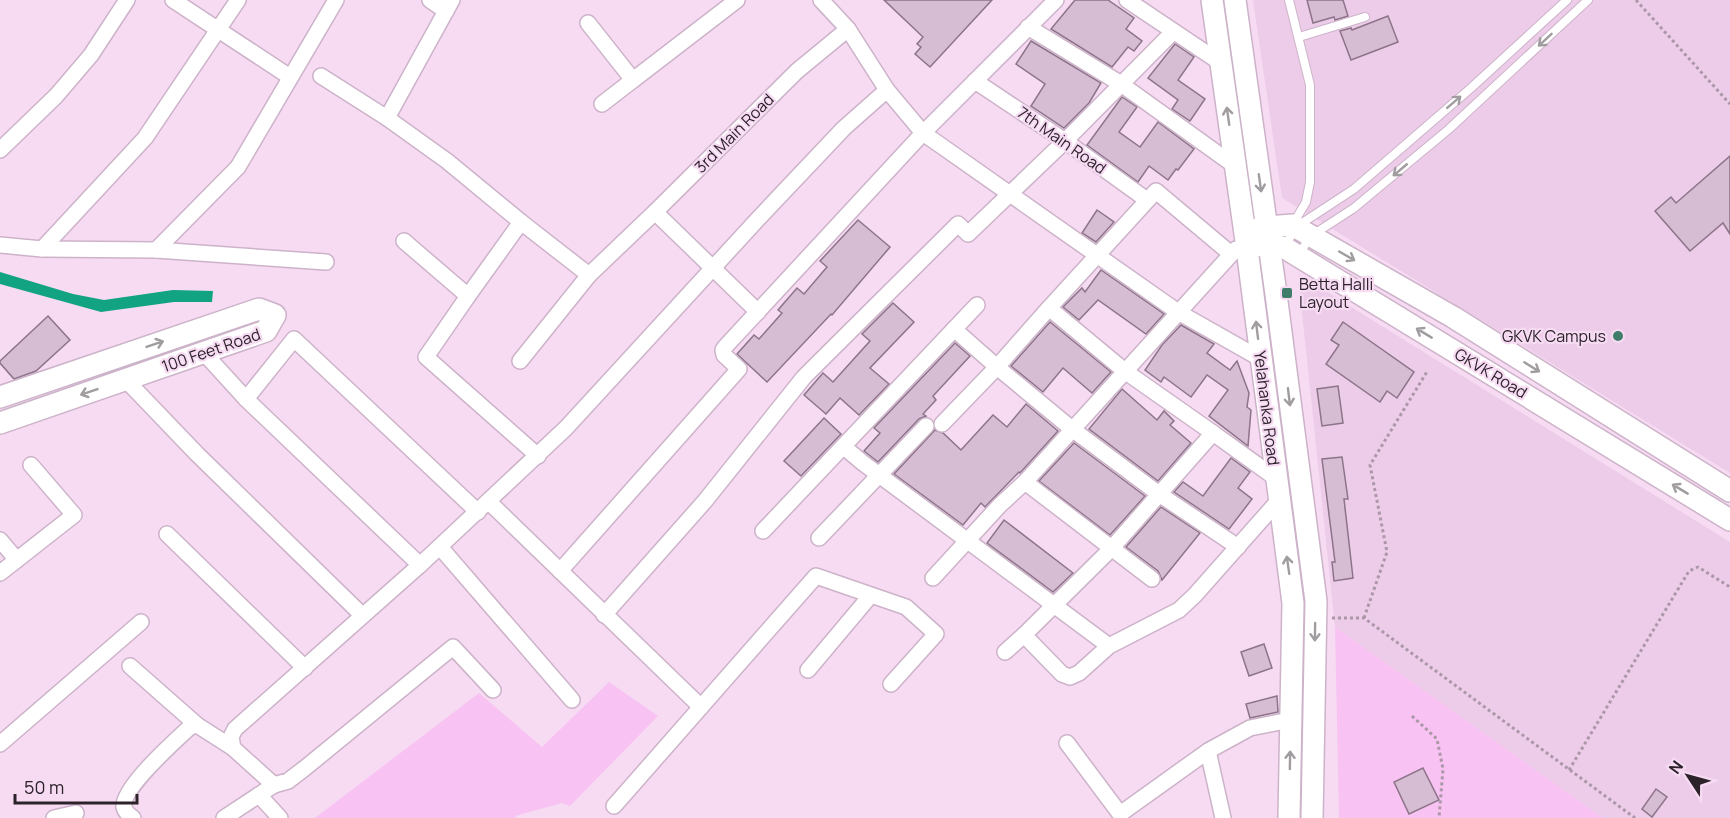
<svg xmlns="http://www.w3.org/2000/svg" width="1730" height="818" font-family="Manrope,sans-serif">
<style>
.built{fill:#edcce9}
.green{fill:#f8c3f2}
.water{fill:#12a382}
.building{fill:#d7bdd4;stroke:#8c7489;stroke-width:1.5}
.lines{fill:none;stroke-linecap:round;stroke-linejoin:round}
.service-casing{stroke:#cdb3c9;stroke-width:10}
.minor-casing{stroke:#cdb3c9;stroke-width:18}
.secondary-casing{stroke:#cdb3c9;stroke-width:24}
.path{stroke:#ac97a9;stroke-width:3;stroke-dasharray:3 3;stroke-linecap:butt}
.service{stroke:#fff;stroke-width:8}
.minor{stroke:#fff;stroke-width:15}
.secondary{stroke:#fff;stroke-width:21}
.oneway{stroke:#a09c9f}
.poi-dot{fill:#3f7d6a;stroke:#f6dbf3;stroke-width:2}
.labels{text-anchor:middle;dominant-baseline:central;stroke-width:4.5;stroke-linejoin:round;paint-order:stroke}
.street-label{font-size:16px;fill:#2c222a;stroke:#f6dbf3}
.poi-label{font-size:16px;fill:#2c222a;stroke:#f6dbf3;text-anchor:start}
</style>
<rect width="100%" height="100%" fill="#f6dbf3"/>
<g class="built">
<polygon points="1253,0 1730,0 1730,473 1282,198"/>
<polygon points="1298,274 1730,542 1730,818 1603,818 1335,627"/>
</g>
<g class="green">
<polygon points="1335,627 1603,818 1339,818"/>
<polygon points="609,682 658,716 570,806 562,803 515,816 516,818 315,818 479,693 542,747"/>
</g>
<polygon class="water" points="0,272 73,294 104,300 173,290 213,291 212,302 174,302 101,312 0,284"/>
<g class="building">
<polygon points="884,0 992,0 930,67 915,54 921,47 917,44 923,37"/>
<polygon points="1075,0 1108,0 1134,18 1126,29 1142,41 1134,51 1128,47 1112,67 1051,29"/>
<polygon points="1307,0 1343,0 1348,16 1335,20 1334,17 1313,23"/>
<polygon points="1388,16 1398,42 1351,60 1340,31 1351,28 1352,30"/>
<polygon points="1031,41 1101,83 1089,103 1064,128 1031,106 1045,84 1016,64"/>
<polygon points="1175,44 1194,57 1178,80 1205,99 1190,121 1172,109 1178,100 1148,78"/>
<polygon points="1122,97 1137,107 1119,132 1140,147 1158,122 1194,149 1178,170 1176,169 1168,180 1149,166 1138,182 1087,145"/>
<polygon points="1730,156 1730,234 1723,223 1690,251 1655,211 1671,197 1676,203"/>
<polygon points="1097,210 1114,222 1096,242 1082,233"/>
<polygon points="858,220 890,247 832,315 831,314 767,382 737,354 754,335 759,339 782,313 778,310 797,288 804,294 827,267 820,261"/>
<polygon points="1101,270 1164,314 1146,334 1098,300 1079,320 1063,307 1082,288 1085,292"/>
<polygon points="893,303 914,322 870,368 889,384 859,415 840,398 826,414 804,395 823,373 833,382 870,341 862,334"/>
<polygon points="48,316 70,340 36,371 14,379 0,363 0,361"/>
<polygon points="1050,322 1111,372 1092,393 1063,368 1043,392 1011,366"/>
<polygon points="1343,322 1414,372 1397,398 1387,391 1380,402 1326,364 1339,345 1331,340"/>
<polygon points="1181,325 1214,344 1207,353 1230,370 1237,361 1249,393 1247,407 1251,410 1248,446 1209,416 1228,390 1207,375 1191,397 1164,377 1161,382 1145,370 1162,345"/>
<polygon points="955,343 970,356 933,396 936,400 923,414 926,416 919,419 878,462 864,451 880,433 874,428"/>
<polygon points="1338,386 1343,423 1322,426 1317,389"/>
<polygon points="1122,389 1157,420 1164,411 1174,421 1170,425 1191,443 1158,481 1089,429"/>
<polygon points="1026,404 1058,431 1020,473 1019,472 985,507 981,503 963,525 894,474 935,430 943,433 961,450 993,415 1007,427"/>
<polygon points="824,418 841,434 801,476 784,461"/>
<polygon points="1074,443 1145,496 1110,535 1039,481"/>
<polygon points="1342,457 1348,499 1344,499 1353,578 1334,581 1332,562 1335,562 1322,459"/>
<polygon points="1231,458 1250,472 1238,488 1252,499 1229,529 1174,492 1183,482 1203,496"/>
<polygon points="1161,507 1200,533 1162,580 1158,571 1126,547"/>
<polygon points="1004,520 1073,573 1053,592 987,543"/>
<polygon points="1264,644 1272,668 1249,676 1241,652"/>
<polygon points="1277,696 1278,712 1250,718 1246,704"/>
<polygon points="1423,768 1439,800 1409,814 1394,782"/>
<polygon points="1656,789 1667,797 1652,817 1642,809"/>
</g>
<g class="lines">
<defs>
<g id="service">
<polyline points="1289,0 1310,85 1310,182 1306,202 1293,224"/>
<polyline points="1299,37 1365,17"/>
<polyline points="1285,246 1296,227 1354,189 1471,88 1567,0"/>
<polyline points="1299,254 1311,236 1354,208 1449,129 1588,0"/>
</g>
<g id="minor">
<polyline points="173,0 290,77"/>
<polyline points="430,0 446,11"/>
<polyline points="1056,0 923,133 1178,312 1261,359"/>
<polyline points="1127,0 1221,63"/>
<polyline points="588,23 633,80 737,0"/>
<polyline points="1028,27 1121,84 1235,166"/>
<polyline points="848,29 887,90"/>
<polyline points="321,76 387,118 447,161 521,222 468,296"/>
<polyline points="975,81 1065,141 1147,200"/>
<polyline points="602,104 633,80"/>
<polyline points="387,118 452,0"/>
<polyline points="0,150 56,96 91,55 127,0"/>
<polyline points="404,241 468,296 426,357 538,456"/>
<polyline points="0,245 42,249 156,250 326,262"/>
<polyline points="42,249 145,138 238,0"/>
<polyline points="156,250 238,167 336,0"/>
<polyline points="589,275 655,212"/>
<polyline points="758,312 655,212 797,71 848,29 821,0"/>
<polyline points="954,329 997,367 1049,308"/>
<polyline points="204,353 246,399 420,565"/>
<polyline points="520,361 589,275 521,222"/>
<polyline points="126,380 197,454 362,615"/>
<polyline points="246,399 294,339 478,512"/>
<polyline points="942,424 997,367 1072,429 1159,494 1238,547"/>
<polyline points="1213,433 1126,372 1049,308 1156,191 1231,254"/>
<polyline points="844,447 863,463 1109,646"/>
<polyline points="1277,479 1213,433 1111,549 1024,635 1062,674 1070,677 1079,673 1109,646 1179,610 1195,595 1279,500"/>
<polyline points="1025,482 1152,579"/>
<polyline points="489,502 701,707"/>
<polyline points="763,531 977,305"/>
<polyline points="167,534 305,668"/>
<polyline points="819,538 926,426"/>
<polyline points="0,540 17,560"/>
<polyline points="440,547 572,700"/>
<polyline points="0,573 74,515 31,465"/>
<polyline points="933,578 1000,505 1025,482 1236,249"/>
<polyline points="871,595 906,607 936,634 891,684"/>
<polyline points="604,615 705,501 804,377 958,224 968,234 1065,141 1173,32"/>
<polyline points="1005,652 1024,635"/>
<polyline points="130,666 197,725"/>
<polyline points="493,690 453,647 305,768 288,781 274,785 233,748 231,737 235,729 420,565 566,428 757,220 844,128 887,90 923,133 725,347 723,350 724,355 739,369 560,571"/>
<polyline points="1067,743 1120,814 1208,751 1250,728 1290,720"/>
<polyline points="0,744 141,622"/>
<polyline points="1208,751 1223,818"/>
<polyline points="259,795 280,818"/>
<polyline points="614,806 816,576 871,595 808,670"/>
<polyline points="54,818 76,813"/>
<path d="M 133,818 C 129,815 125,812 124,807 C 121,789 177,739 190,727 L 197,725 L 233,748"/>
<polyline points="224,818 274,785"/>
</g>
<g id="secondary">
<polyline points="1212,0 1246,241 1293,603 1289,818"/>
<polyline points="1235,0 1276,294 1316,601 1312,818"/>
<polyline points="1254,230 1266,227 1292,225 1453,317 1730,491"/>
<polyline points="1256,246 1268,243 1285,248 1730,520"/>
<polyline points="0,397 259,309 275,315 266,331 0,423"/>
</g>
</defs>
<use href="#service" class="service-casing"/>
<use href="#minor" class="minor-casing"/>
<use href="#secondary" class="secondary-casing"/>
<g class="path">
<polyline points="1636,0 1730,104"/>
<polyline points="1332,618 1364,618 1635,818"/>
<polyline points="1364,618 1387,552 1370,465 1428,370"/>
<polyline points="1412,716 1437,739 1443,769 1439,818"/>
<polyline points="1569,770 1689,571 1698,567 1730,587"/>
</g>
<use href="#service" class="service"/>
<use href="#minor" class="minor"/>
<use href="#secondary" class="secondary"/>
</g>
<defs><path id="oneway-shaft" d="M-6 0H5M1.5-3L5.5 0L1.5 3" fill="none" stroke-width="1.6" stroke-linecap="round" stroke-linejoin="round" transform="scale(1.5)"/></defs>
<g class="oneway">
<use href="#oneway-shaft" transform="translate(1545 40) rotate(137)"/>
<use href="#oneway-shaft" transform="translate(1454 102) rotate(-41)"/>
<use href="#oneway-shaft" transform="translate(1228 116) rotate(-98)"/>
<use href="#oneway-shaft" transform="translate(1400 170) rotate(140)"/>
<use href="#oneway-shaft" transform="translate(1260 183) rotate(82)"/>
<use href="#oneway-shaft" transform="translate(1347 256) rotate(30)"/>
<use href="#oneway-shaft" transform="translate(1257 330) rotate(-97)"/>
<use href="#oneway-shaft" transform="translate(1424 333) rotate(-149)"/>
<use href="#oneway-shaft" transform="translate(155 344) rotate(-19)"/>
<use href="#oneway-shaft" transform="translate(1532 367) rotate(32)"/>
<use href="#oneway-shaft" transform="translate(89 392) rotate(161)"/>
<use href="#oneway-shaft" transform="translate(1289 397) rotate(83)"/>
<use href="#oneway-shaft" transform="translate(1680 489) rotate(-149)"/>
<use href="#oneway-shaft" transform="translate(1288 565) rotate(-98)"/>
<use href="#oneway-shaft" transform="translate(1315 632) rotate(91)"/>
<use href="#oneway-shaft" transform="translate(1290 760) rotate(-89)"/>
</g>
<g class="poi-dot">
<rect x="1281" y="287" width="12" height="12" rx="3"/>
<circle cx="1618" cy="336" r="6"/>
</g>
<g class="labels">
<g class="street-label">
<text transform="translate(734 133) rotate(-45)">3rd Main Road</text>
<text transform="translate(1062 140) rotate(35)">7th Main Road</text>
<text transform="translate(211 350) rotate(-19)">100 Feet Road</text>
<text transform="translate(1491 373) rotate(31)">GKVK Road</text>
<text transform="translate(1267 408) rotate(83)">Yelahanka Road</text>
</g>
<g class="poi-label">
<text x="1299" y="284">Betta Halli<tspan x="1299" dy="18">Layout</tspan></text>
<text x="1606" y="336" text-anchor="end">GKVK Campus</text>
</g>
</g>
<g transform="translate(1688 776) rotate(306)" stroke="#f6dbf3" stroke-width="4.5" paint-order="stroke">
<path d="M0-4.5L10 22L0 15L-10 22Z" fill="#2c222a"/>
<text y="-9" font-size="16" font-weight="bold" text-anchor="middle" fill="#2c222a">N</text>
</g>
<path d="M15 794v9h122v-9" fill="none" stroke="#2c222a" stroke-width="3"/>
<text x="24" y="794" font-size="18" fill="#2c222a" stroke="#f6dbf3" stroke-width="4.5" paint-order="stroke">50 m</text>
</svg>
